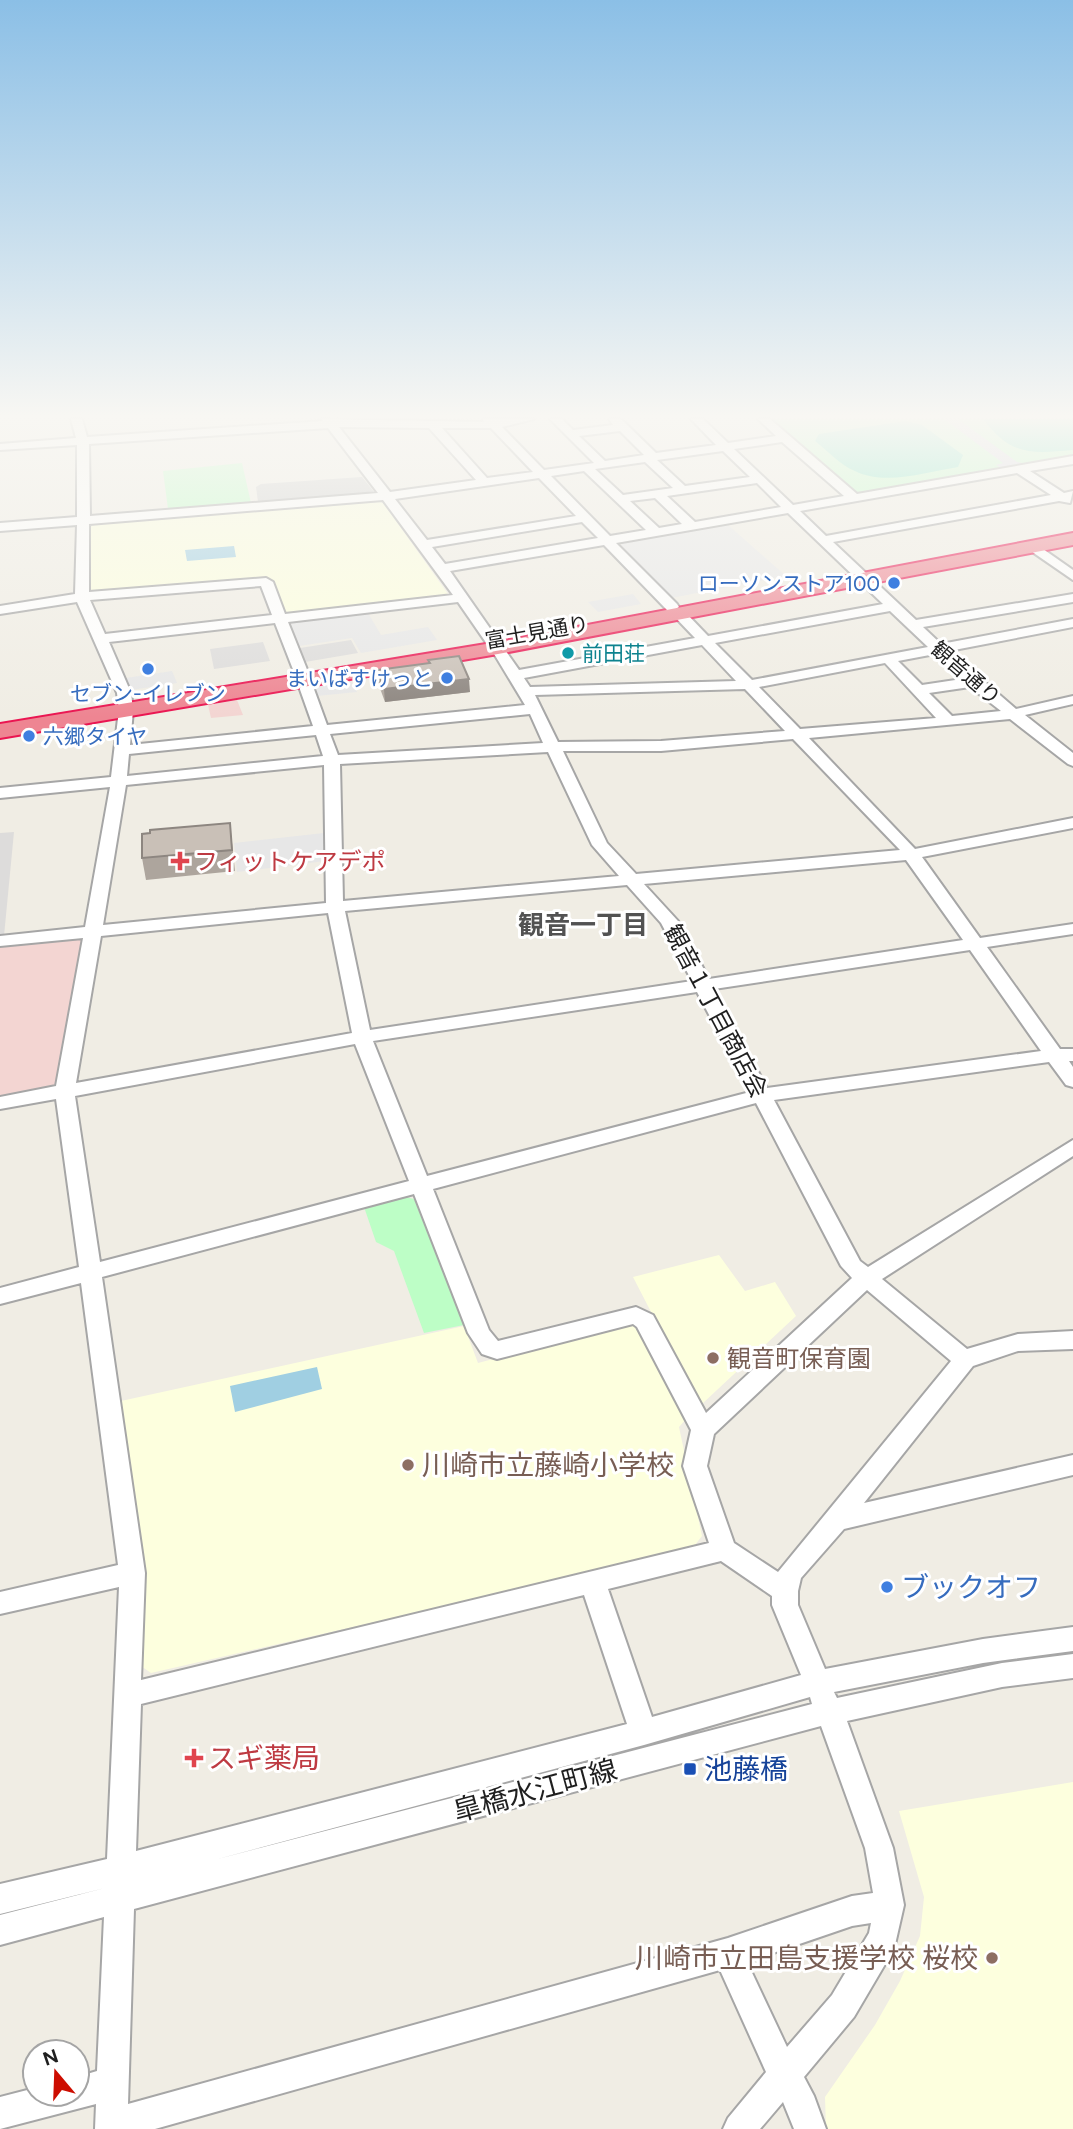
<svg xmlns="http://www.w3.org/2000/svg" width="1073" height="2129" font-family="Figtree,'Noto Sans JP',sans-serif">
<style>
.residential{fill:#dddcdb}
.commercial{fill:#f3d5d2}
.education{fill:#fdffde}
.religious{fill:#cdcdcd}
.park{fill:#bdfec6}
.pitch{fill:#7be6c4}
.parking{fill:#e7e7e7}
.plaza{fill:#d9d8e6}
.water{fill:#a0cfe2}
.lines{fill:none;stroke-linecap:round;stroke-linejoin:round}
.minor-casing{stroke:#a6a6a6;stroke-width:4}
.highway-casing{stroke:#ea1551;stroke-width:4}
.minor{fill:#fff;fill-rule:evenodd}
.highway{fill:#ee8592;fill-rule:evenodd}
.wall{fill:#ada59d}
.shaded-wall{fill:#8d8680}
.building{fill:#c9c0b7;stroke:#8d8680;stroke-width:2}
.shop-dot{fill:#3f7fe0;stroke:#fff;stroke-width:2.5}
.culture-dot{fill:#0f9aa8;stroke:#fff;stroke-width:2.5}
.health-dot{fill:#e0444e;stroke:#fff;stroke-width:2.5}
.education-dot{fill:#8d6e63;stroke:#fff;stroke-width:2.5}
.transit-dot{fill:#1a4fb4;stroke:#fff;stroke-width:2.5}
.labels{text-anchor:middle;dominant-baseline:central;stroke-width:6;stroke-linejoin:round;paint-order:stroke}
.far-shop-label{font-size:21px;fill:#366cbe;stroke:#fff;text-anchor:end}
.far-street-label{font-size:21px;fill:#1f1f1f;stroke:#fff}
.far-culture-label{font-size:21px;fill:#0d838f;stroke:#fff;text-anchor:start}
.health-label{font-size:24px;fill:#be3a42;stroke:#fff;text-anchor:start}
.street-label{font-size:24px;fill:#1f1f1f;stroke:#fff}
.education-label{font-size:24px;fill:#785e54;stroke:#fff;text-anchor:start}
.neighbourhood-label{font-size:26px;font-weight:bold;fill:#525252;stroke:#fff}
.near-education-label{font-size:28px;fill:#785e54;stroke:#fff;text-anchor:start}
.near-shop-label{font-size:28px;fill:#366cbe;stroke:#fff;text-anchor:start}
.near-health-label{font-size:28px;fill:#be3a42;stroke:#fff;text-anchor:start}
.near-transit-label{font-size:28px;fill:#164399;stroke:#fff;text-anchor:start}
.near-street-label{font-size:28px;fill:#1f1f1f;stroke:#fff}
</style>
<rect width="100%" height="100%" fill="#f0ede4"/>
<g class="residential">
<polygon points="351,640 358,653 305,662 300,648"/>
<polygon points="263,642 270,661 214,669 210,649"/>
<polygon points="14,832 4,936 0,936 0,833"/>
</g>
<g class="commercial">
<polygon points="237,700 243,715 211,718 208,705"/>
<polygon points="85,938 57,1087 0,1098 0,946"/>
</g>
<g class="education">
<polygon points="378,502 383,503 448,594 446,596 285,615 272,579 88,591 91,527 95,524"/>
<polygon points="719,1255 745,1291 775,1282 796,1316 702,1404 697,1401 633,1277"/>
<polygon points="630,1323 637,1324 687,1418 679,1427 702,1536 691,1550 151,1673 141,1666 145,1562 121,1401 464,1326 478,1363"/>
<polygon points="1073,1782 1073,2129 826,2129 825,2097 875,2025 900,1981 920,1936 924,1897 899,1811"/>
</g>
<polygon class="religious" points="362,477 375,493 258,502 256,487 261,484"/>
<g class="park">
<polygon points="767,419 1073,419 1073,458 858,495 853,494"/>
<polygon points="242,463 251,503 168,509 163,471"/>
<polygon points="406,1197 414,1199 464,1325 424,1333 394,1251 376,1242 364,1207"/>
</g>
<g class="pitch">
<path d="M 983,419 L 1073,419 L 1073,450 C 1030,454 1010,455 983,419 Z"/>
<path d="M 906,421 L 922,425 L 963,455 L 958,467 C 927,472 885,486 855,471 C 840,465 828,451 815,441 L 819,434 Z"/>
</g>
<g class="parking">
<polygon points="728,525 786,576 671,598 621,546 622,543"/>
<polygon points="633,594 641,604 598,612 588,602"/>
<polygon points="368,613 381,635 428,627 437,640 361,653 352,638 299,646 288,622"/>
<polygon points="172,671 177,683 131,690 126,678"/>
<polygon points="351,681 357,692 317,696 313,687"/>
<polygon points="324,833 325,861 237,872 234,843"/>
</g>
<polygon class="plaza" points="944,419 958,419 1017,462 1028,464 1001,468 996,465 1003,463"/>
<g class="water">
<polygon points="234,546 236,557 187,561 185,550"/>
<polygon points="317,1367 322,1389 235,1412 230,1386"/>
</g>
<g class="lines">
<defs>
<g id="minor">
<path d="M 71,419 L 82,419 L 87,437 L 323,421 L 322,419 L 484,422 L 483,419 L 534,419 L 502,427 L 544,470 L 594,463 L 550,419 L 562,419 L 573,430 L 613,425 L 609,419 L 621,419 L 656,453 L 716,445 L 691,419 L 703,419 L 728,443 L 776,436 L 758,419 L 770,419 L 857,494 L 1073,456 L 1073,464 L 1030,471 L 1064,493 L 1073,491 L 1070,503 L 1059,501 L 833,542 L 916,620 L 1073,594 L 1073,602 L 923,627 L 941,644 L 1073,619 L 1073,627 L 949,651 L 1016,709 L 1073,696 L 1073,704 L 1025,715 L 1073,753 L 1073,766 L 1068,764 L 1010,719 L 809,738 L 915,849 L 1073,818 L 1073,828 L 922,857 L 980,938 L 1073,924 L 1073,934 L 987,947 L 1060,1049 L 1073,1049 L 1073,1061 L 1069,1061 L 1073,1067 L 1073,1087 L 1066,1085 L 1049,1062 L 774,1100 L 860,1261 L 868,1267 L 1073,1140 L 1073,1156 L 882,1279 L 967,1349 L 1018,1334 L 1073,1331 L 1073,1349 L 1018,1351 L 973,1366 L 864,1503 L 1073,1455 L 1073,1475 L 844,1529 L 801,1578 L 798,1591 L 798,1605 L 825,1669 L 983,1639 L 1073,1627 L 1073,1651 L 983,1663 L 834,1692 L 837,1698 L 1002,1663 L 1073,1654 L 1073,1678 L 1002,1687 L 847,1721 L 893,1848 L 904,1905 L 894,1949 L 854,2017 L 804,2077 L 814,2096 L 826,2129 L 794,2129 L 783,2102 L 760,2129 L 723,2129 L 728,2118 L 766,2072 L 720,1970 L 155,2129 L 95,2129 L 96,2104 L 0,2129 L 0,2097 L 35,2088 L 35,2094 L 77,2094 L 77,2077 L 97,2071 L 104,1917 L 0,1945 L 0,1915 L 105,1888 L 0,1914 L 0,1884 L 107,1859 L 119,1587 L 0,1614 L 0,1592 L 118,1565 L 81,1283 L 0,1304 L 0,1288 L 79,1267 L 56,1099 L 0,1109 L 0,1097 L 56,1086 L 83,938 L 0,946 L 0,936 L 85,927 L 110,787 L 0,798 L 0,788 L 111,777 L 119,710 L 117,693 L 77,602 L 0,614 L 0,606 L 75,594 L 77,525 L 0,531 L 0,523 L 77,517 L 77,445 L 0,450 L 0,444 L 76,438 ZM 339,427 L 429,428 L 476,480 L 390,492 ZM 328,428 L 378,493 L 90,516 L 89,444 ZM 442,428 L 491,428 L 533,472 L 487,478 ZM 620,431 L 644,455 L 605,461 L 579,436 ZM 782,442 L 844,496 L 793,505 L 734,449 ZM 723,451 L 750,477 L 685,486 L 657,460 ZM 645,462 L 673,488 L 623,495 L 595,469 ZM 584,471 L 646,530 L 610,536 L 551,476 ZM 1017,473 L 1051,495 L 826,536 L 800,511 ZM 539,478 L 576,516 L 427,540 L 395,499 ZM 757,483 L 781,507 L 695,522 L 667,496 ZM 655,498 L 682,524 L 659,528 L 630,501 ZM 383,500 L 453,595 L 285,614 L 273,582 L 266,578 L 89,592 L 89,524 ZM 788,513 L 883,604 L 708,636 L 685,612 L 680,611 L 673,615 L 695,638 L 519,670 L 450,571 L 604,545 L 667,610 L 672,611 L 679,607 L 677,604 L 616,543 ZM 582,522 L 598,538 L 445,564 L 432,547 ZM 261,586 L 272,615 L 105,634 L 90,600 ZM 458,602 L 496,657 L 525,705 L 327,725 L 311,681 L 304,677 L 297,681 L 313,726 L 130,745 L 133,710 L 131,693 L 109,642 L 275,623 L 294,672 L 301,676 L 308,672 L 288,622 ZM 890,611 L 928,647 L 752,680 L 715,643 ZM 702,645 L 736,681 L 530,687 L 524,678 ZM 935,654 L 962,679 L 922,685 L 898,661 ZM 885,663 L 936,718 L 800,729 L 759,687 ZM 970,687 L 1001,711 L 952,716 L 929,693 ZM 745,689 L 785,731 L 661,741 L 558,742 L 535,695 ZM 530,714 L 543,743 L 338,755 L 330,734 ZM 316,735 L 323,756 L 127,776 L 129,754 ZM 793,739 L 900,850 L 636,874 L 607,843 L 563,751 L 661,751 ZM 548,752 L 592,845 L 619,876 L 343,901 L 340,764 ZM 324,765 L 326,903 L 103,925 L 126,785 ZM 906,860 L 963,940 L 709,979 L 678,921 L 644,884 ZM 627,885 L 661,923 L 692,981 L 370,1030 L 345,911 ZM 328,913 L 352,1033 L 76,1083 L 101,936 ZM 970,950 L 1041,1051 L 767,1088 L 714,989 ZM 697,992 L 750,1092 L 427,1176 L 373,1041 ZM 355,1044 L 409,1181 L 100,1262 L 75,1096 ZM 756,1103 L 841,1266 L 852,1278 L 706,1413 L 653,1315 L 636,1307 L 498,1341 L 489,1330 L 433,1189 ZM 414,1194 L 468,1333 L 482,1354 L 497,1359 L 633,1324 L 637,1327 L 691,1430 L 683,1466 L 709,1543 L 141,1680 L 145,1573 L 102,1277 ZM 867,1290 L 951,1361 L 778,1572 L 734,1543 L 707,1466 L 714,1434 ZM 721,1561 L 772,1596 L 772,1605 L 801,1675 L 652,1717 L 608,1589 ZM 584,1595 L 627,1724 L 136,1851 L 141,1704 ZM 810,1697 L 812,1704 L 214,1860 L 644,1745 ZM 821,1726 L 865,1848 L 873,1893 L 852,1896 L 728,1938 L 128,2104 L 134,1909 ZM 871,1923 L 869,1933 L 832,1995 L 787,2047 L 747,1962 L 852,1926 Z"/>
<polygon points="1033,542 1073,570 1073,580 1028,549 1027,546"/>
</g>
<polygon id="highway" points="1073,533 1073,545 498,654 0,738 0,724 498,642"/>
</defs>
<use href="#minor" class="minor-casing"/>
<use href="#highway" class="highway-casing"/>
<use href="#minor" class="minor"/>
<use href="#highway" class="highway"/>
</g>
<g class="wall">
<polygon points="428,660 470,692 385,702 378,683 377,670 429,664"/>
<polygon points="230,823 235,871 146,880 142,858"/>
</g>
<polygon class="shaded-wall" points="469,679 470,692 385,702 384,689"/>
<g class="building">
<polygon points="459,656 469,679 384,689 377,670 430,663 428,660"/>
<polygon points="230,823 232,850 142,858 142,834 150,833 150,830"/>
</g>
<linearGradient id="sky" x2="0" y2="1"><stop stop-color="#8bbfe6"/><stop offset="0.58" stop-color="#f8f7f3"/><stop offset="1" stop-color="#f8f7f3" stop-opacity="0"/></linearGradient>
<rect width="1073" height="717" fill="url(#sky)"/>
<g class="shop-dot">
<circle cx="894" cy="583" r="7"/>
<circle cx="148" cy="669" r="7"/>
<circle cx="447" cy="678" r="7"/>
<circle cx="29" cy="736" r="7"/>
<circle cx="887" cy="1587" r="7"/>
</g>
<circle class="culture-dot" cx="568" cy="653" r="7"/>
<g class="health-dot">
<path d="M176.5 850.5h7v7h7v7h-7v7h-7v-7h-7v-7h7z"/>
<path d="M190.5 1747.5h7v7h7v7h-7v7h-7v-7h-7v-7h7z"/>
</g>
<g class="education-dot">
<circle cx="713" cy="1358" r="7"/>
<circle cx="408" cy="1465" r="7"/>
<circle cx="992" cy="1958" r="7"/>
</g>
<rect class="transit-dot" x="683" y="1762" width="14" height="14" rx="3.5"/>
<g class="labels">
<g class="far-shop-label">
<text x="880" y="583">ローソンストア100</text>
<text x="433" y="678">まいばすけっと</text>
<text x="148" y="693" text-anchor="middle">セブン-イレブン</text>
<text x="43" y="736" text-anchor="start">六郷タイヤ</text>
</g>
<g class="far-street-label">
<text transform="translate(537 632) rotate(-10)">富士見通り</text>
<text transform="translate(966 673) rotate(41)">観音通り</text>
</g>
<g class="far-culture-label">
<text x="582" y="653">前田荘</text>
</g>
<g class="health-label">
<text x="194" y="861">フィットケアデポ</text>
</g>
<g class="street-label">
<text transform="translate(716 1011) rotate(62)">観音１丁目商店会</text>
</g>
<g class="education-label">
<text x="727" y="1358">観音町保育園</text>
</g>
<g class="neighbourhood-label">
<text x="583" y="925">観音一丁目</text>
</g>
<g class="near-education-label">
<text x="422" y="1465">川崎市立藤崎小学校</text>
<text x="978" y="1958" text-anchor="end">川崎市立田島支援学校 桜校</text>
</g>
<g class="near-shop-label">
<text x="901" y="1587">ブックオフ</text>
</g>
<g class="near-health-label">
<text x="208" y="1758">スギ薬局</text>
</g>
<g class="near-transit-label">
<text x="704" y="1769">池藤橋</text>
</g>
<g class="near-street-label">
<text transform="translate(535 1790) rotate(-15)">皐橋水江町線</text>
</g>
</g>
<g transform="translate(56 2073) rotate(341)"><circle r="33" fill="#ffffff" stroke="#a5a5a5" stroke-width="2"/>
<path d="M0-5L12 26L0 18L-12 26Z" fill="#cd0d00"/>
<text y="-10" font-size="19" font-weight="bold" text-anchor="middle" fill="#1f1f1f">N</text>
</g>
</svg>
